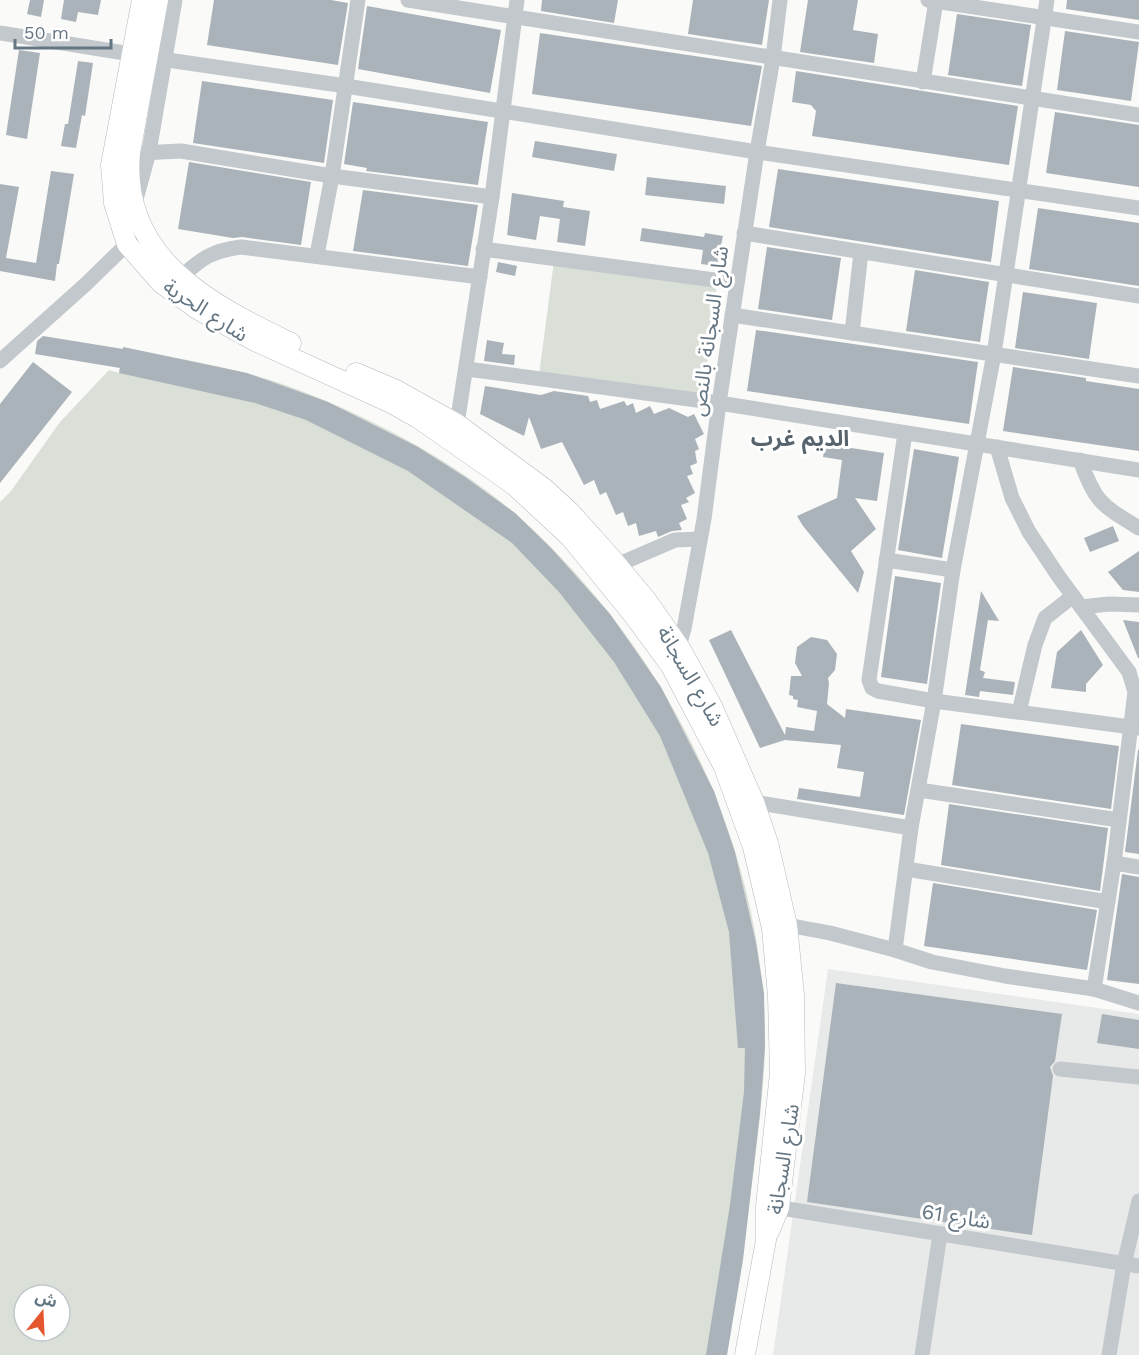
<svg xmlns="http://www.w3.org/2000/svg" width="1139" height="1355" font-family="'Work Sans','Noto Sans Arabic',sans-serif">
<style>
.built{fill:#e8e9e9}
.green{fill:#dadfd7;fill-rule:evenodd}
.building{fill:#aab3b9}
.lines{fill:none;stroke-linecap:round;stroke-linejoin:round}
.major-casing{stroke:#b5babe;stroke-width:21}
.minor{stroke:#c3c8cc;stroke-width:15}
.major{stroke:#fff;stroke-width:20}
.labels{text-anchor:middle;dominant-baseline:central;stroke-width:6;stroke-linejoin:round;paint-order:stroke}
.street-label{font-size:21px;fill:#657683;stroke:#fff}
.neighbourhood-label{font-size:22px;font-weight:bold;fill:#57646e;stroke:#fff}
</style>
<rect width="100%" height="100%" fill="#fafaf8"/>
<polygon class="built" points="828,969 1139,1014 1139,1355 773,1355"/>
<g class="green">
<polygon points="554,261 717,283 703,396 539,375"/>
<path d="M 123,347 C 178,359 235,367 288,386 C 365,414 455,461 517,515 C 653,636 747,809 763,992 C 769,1050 761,1109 754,1167 C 746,1230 737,1292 727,1355 L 0,1355 L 0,502 L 11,491 L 60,422 L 109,370 L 119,373 ZM 24,1295 L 60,1295 L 60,1331 L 24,1331 Z"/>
</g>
<g class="building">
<polygon points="30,0 44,0 41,17 27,14"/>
<polygon points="64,0 101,0 98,15 78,12 76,22 61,19"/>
<polygon points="214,0 331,0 348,3 338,65 207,45"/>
<polygon points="542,0 618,0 614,23 541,11"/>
<polygon points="693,0 769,0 762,45 688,34"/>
<polygon points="808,0 858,0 853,30 878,34 874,63 800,52"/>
<polygon points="1067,0 1139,0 1139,20 1066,9"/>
<polygon points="367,6 501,30 490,93 358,69"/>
<polygon points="957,14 1031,25 1022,86 948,75"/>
<polygon points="1065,31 1139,42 1131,101 1057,90"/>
<polygon points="540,33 762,66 751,126 532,94"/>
<polygon points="19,50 40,53 27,139 6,135"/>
<polygon points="78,61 93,63 85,116 82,115 76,148 61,146 65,124 68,124"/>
<polygon points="796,71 1018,106 1009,165 812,136 816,111 811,105 792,102"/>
<polygon points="202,81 333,100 324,163 193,143"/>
<polygon points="353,102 488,122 478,185 366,171 367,168 344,164"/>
<polygon points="1055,112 1139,125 1139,187 1046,173"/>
<polygon points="535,141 617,154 614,171 532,157"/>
<polygon points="189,162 311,182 301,245 242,237 233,238 178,229"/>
<polygon points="778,169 999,201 991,262 769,227"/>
<polygon points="51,171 74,174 59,264 57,264 55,281 0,271 0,184 19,187 6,258 36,263"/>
<polygon points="647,177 726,186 724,204 645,195"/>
<polygon points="363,190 478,205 468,266 353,251"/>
<polygon points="512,193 564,201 563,207 590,211 585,246 557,242 560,219 540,216 536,240 507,235"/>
<polygon points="1038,208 1139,223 1139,286 1029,269"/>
<polygon points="642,228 704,237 705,233 723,236 720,250 723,251 721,267 701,264 703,250 640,241"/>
<polygon points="767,247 841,258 832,320 758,309"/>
<polygon points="498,262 517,266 515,276 496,272"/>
<polygon points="915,270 989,282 980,342 906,331"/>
<polygon points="1023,292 1097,303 1089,359 1015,348"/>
<polygon points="756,330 978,362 969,424 747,391"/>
<polygon points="43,336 123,349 123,347 247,373 328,402 418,447 465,477 515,513 551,548 610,614 661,687 714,791 735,852 756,943 764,993 765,1047 760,1113 743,1260 727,1355 706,1355 730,1205 744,1092 745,1048 738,1048 729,932 708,853 660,736 614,662 559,592 512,543 408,471 306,420 255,403 119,373 120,368 35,354 37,341"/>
<polygon points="487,340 504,343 502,354 515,355 514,365 484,361"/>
<polygon points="33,362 72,392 0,483 0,404"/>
<polygon points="1013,367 1086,378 1086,381 1139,389 1139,451 1003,431"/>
<polygon points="485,386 541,395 554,391 588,396 590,402 597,400 600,409 624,401 627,406 633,403 636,413 650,406 654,414 669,408 688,417 694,414 704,434 695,439 699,449 695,451 697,463 690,466 693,474 687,476 695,493 686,498 689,502 681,505 687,519 679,523 682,530 672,531 658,537 656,531 639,536 636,523 628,526 623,512 616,515 606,492 600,495 594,480 584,485 562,442 541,449 529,417 524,436 480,414"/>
<polygon points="825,444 884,453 877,501 855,498 876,529 851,551 864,572 858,593 803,526 797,516 837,498 842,460 823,457"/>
<polygon points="914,449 959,457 942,558 898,550"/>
<polygon points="1113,526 1119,541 1090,552 1084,538"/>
<polygon points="1139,551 1139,592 1123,590 1108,572"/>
<polygon points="895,576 941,583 927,684 881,677"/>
<polygon points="981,591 999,621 988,620 980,670 985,672 983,678 1015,682 1013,695 980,691 979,697 965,695"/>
<polygon points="1123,620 1139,622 1139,658 1138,658"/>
<polygon points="731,630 785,735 786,727 814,731 817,711 797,707 798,700 793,699 793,696 789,695 791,676 802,676 795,663 797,647 811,637 827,640 837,654 835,670 828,678 829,683 827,704 845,718 846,709 921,720 904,815 797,799 799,788 860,797 864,772 837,768 841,745 785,740 760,748 709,640"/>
<polygon points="1081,630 1103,665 1086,684 1086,692 1051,688 1057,652"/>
<polygon points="961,724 1119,746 1111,809 952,785"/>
<polygon points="1138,750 1139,750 1139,854 1125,852"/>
<polygon points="949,804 1108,828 1100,891 941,865"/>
<polygon points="1122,874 1139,877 1139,984 1107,980"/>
<polygon points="933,883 1097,910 1087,970 924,946"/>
<polygon points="836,983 1062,1014 1055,1061 1050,1067 1053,1076 1032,1235 807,1202"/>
<polygon points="1102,1014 1139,1020 1139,1049 1097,1043"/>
</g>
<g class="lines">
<defs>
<g id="major">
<polyline points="142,0 111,165 114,203 127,244 161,283 197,309 255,341 393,404 418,418 514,485 570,537 635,617 671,666 724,767 753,847 772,928 778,996 780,1073 766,1206 766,1240 745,1355"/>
<path d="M 158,0 L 130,153 C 120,258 210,304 291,343"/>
<polyline points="356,373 396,390 457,424 545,489 570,512 612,559 647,601 680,648 712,706 754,802 768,843 787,925 794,995 795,1073 779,1208 769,1232"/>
</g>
</defs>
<use href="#major" class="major-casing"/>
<g class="minor">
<polyline points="408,0 1139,115"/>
<polyline points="928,0 1139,32"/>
<polyline points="0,33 131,54"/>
<polyline points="147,57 346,86 757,152 1139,208"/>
<polyline points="923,82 936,1"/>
<polyline points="121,154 181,151 332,176 492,197"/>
<polyline points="135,203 149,152 175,0"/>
<polyline points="744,233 1139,296"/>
<polyline points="483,249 737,283"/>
<polyline points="317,255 332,176 358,0"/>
<path d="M 180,278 C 202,258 211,251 241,247 L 480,277"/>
<polyline points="732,315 1139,376"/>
<polyline points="852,333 861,252"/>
<polyline points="0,361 86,284 127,244"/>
<polyline points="467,369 719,403 1139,470"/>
<polyline points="457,424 492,197 517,0"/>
<polyline points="905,433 869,680 872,688 878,691 934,701 1139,728"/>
<polyline points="997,447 1012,498 1029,532 1059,577 1129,672 1135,692 1114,863 1094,989"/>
<path d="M 1080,460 C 1096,503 1101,505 1139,528"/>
<polyline points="886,560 953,570"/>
<polyline points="617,565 675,540 700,539"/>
<polyline points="1081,607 1109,604 1139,605"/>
<polyline points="677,653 684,629 704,519 719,403 757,152 773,58 780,0"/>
<polyline points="1019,712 1035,645 1045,618 1073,596"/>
<polyline points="919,790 1119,820"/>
<polyline points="754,802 911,828"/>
<polyline points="1114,863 1139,867"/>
<polyline points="906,869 1108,902"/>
<polyline points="787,925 830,933 895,950 932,962 1005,976 1094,989 1139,1003"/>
<polyline points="895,950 911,828 934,701 953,570 994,354 1047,0"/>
<polyline points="1060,1069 1139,1077"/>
<polyline points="769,1206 1139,1266"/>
<polyline points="922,1355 940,1234"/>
<polyline points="1109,1355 1124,1264 1139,1201"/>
</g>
<use href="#major" class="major"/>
</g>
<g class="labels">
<g class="street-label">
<text transform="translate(206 310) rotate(33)">شارع الحرية</text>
<text transform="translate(709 331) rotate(-82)">شارع السجانة بالنص</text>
<text transform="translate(691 676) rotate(60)">شارع السجانة</text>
<text transform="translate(783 1159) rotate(-81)">شارع السجانة</text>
<text transform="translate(956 1216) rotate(9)">شارع 61</text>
</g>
<g class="neighbourhood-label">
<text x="800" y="438">الديم غرب</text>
</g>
</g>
<g transform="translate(42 1313) rotate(18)"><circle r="28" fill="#ffffff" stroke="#c1c8cd" stroke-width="1.5"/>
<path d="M0-4.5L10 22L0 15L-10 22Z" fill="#e4572e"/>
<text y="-9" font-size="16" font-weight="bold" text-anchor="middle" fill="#657683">ش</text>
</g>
<path d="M15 39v9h96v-9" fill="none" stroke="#657683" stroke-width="3"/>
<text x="24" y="39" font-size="18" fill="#657683" stroke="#ffffff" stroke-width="4.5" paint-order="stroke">50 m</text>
</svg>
